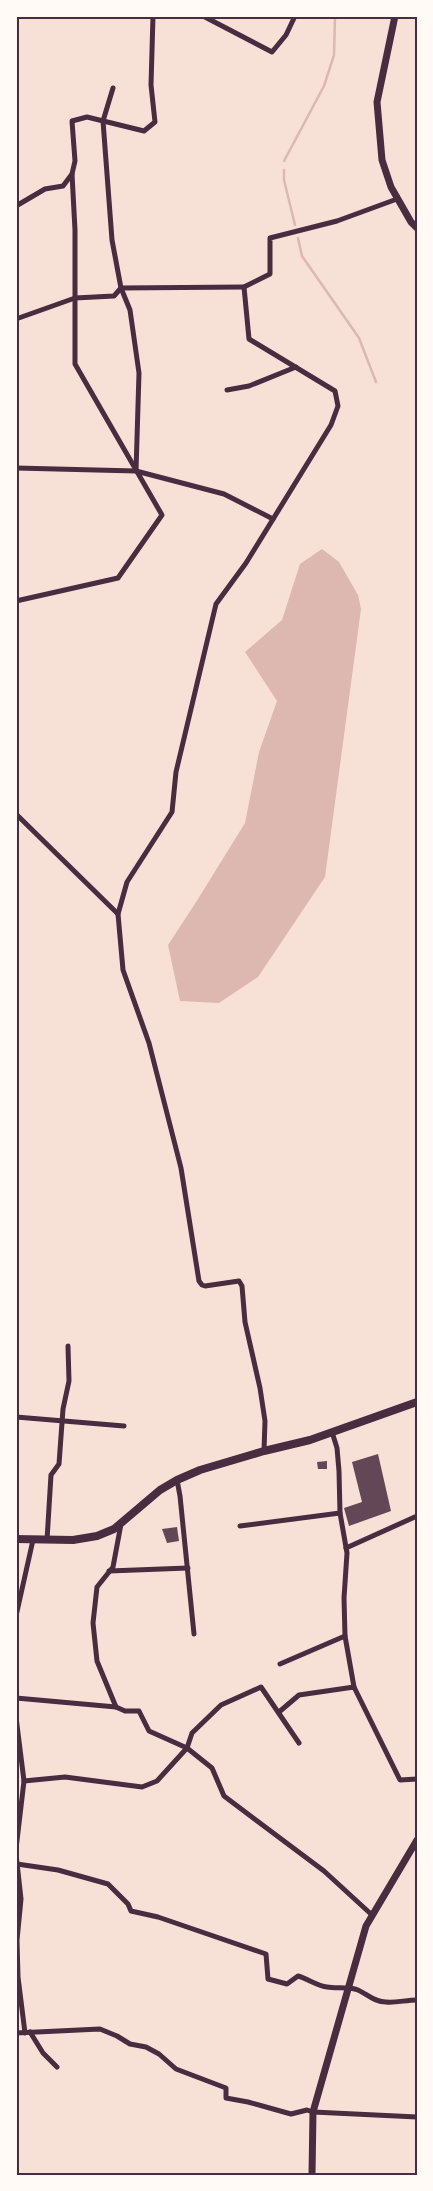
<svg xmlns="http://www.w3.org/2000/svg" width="433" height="2191" font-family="Ubuntu,sans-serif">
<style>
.water{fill:#dcb8b0}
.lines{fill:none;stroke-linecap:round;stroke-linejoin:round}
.stream{stroke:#dcb8b0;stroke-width:2.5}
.building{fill:#644757}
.minor{stroke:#4a2c40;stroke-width:5}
.secondary{stroke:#4a2c40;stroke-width:7}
.trunk{stroke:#4a2c40;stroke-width:8}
.neatline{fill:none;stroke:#4a2c40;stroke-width:2}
</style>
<rect width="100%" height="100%" fill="#f7e1d7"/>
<polygon class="water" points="322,549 339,562 358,595 361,609 325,877 258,977 219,1003 180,1001 168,945 198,899 245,823 259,752 277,701 245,652 282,620 300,564"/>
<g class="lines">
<g class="stream">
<polyline points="284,161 324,86 334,55 335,16"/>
<polyline points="284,170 284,180 295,225"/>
<polyline points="298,238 302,256 359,338 376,382"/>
</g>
</g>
<g class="building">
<polygon points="378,1454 391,1511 349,1526 344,1508 362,1502 352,1462"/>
<polygon points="327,1461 327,1469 318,1469 317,1462"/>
<polygon points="177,1527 179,1541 167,1543 162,1529"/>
</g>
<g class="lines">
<g class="minor">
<polyline points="203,16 272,52 286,35 295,16"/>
<polyline points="16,206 45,189 63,186 72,174 75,161 72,121 87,117 144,131 155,122 151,85 153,16"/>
<polyline points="16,319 75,298 114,296 121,288 244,287"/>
<polyline points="227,390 249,386 296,367"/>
<polyline points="16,468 136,471 139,373 130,310 121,288 112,240 103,121 113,88"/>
<polyline points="136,471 224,494 273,519"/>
<polyline points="16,601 118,578 162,515 75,364 75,230 72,174"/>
<polyline points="16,814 118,914"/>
<polyline points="16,1417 124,1426"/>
<polyline points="264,1451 265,1421 260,1388 245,1322 242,1286 239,1281 205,1286 202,1285 199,1281 181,1168 149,1043 123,970 118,914 127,882 172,812 176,772 216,604 246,563 331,425 338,406 335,391 249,339 244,287 270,274 270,238 337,221 397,199"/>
<polyline points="177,1480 180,1496 194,1634"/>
<polyline points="240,1526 340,1513"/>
<polyline points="47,1540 51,1475 59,1464 63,1409 69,1381 68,1346"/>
<polyline points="346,1548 417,1516"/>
<polyline points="109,1571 188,1568"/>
<polyline points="16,1616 33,1540"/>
<polyline points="345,1636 354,1687"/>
<polyline points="280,1664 345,1636 344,1598 347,1553 340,1513 339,1471 337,1448 332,1432"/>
<polyline points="16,1698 116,1707"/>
<polyline points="279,1712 299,1695 354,1687 400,1780 417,1779"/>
<polyline points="16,1717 24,1781 16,1849"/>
<polyline points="299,1743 261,1687 221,1705 192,1733 187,1748 212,1768 224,1796 324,1871 372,1915"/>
<polyline points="24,1781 65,1777 142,1787 157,1781 187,1748 149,1731 139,1711 125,1711 116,1707 97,1661 93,1623 97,1587 113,1567 121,1524"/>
<polyline points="16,1854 21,1899 17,1940 18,1977 25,2033"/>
<path d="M 17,1864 L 58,1870 L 108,1884 L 128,1904 L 131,1911 L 158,1917 L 266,1954 L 268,1979 L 287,1984 L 298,1976 C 308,1979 318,1986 327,1987 C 337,1989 348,1986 358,1990 C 367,1994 374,2002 386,2002 C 396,2003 406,2000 417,2000"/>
<polyline points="30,2032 43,2053 57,2067"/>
<polyline points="16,2033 100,2029 117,2036 130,2044 146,2047 159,2054 176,2069 226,2088 226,2098 248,2102 291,2114 307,2110 313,2112 417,2117"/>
</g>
<g class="secondary">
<polyline points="395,16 377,102 382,160 391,187 411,222 417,228"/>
<polyline points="312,2175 313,2112 366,1926 417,1840"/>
</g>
<polyline class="trunk" points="16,1539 73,1540 97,1536 114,1529 160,1490 177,1480 200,1470 264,1451 310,1440 417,1402"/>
</g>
<rect width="433" height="2191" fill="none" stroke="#fffaf5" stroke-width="35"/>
<rect x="18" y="18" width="398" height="2156" class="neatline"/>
</svg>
